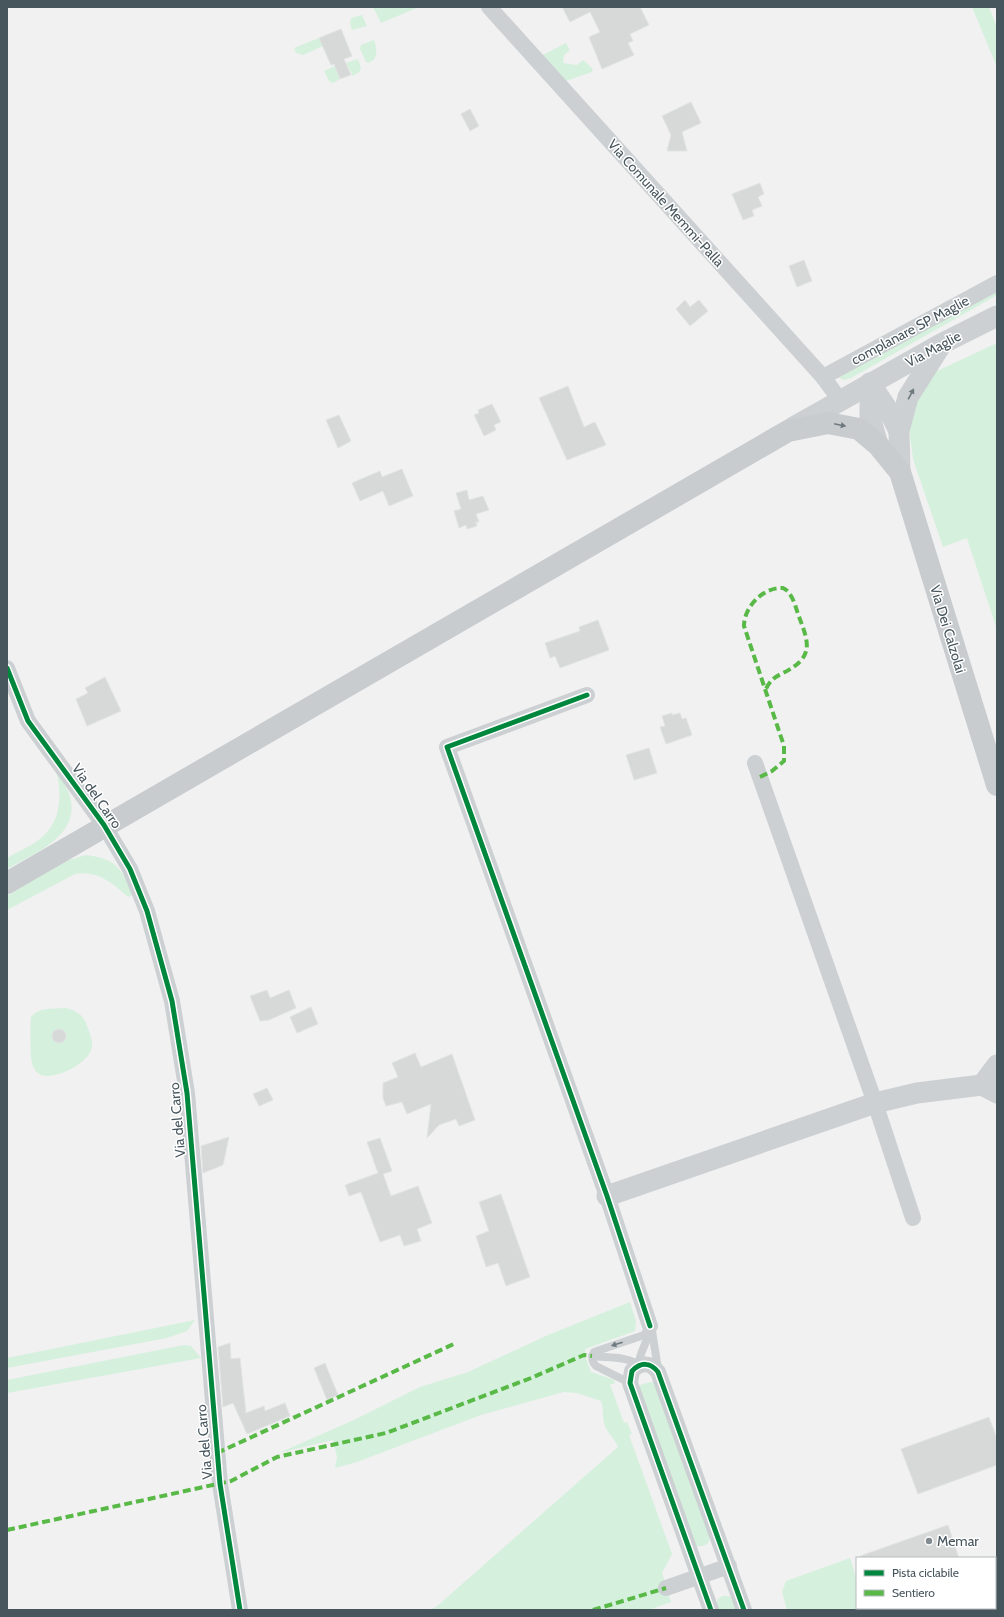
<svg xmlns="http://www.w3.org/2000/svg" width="1004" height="1617" font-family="Cabin,sans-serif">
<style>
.green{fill:#d5f0dd}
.building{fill:#d7d9d9;stroke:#e2e3e3}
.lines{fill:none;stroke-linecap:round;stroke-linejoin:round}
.service{stroke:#ccd0d2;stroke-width:8}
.minor{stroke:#ccd0d2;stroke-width:16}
.tertiary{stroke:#ccd0d2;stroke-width:21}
.primary{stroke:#c8cccf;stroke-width:22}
.quiet{stroke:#58b947;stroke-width:4;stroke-dasharray:8 4;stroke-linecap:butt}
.cycleway-casing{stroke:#fff;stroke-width:8}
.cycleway{stroke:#00873e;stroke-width:5}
.oneway{fill:#6f7a80}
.oneway2{fill:#6e797f}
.poi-dot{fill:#828c91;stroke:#fff;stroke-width:1.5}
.labels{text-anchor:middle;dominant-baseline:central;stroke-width:3;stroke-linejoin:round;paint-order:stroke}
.street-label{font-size:14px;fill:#47555d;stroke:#fff}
.poi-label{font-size:14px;fill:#47555d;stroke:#fff;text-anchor:start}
</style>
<rect width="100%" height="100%" fill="#f1f1f1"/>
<g class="green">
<polygon points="373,7 419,7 381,23"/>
<polygon points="972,7 989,7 997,27 997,67"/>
<polygon points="362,15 367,26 352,30 350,23 351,18"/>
<polygon points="319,38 323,46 303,55 296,53 294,48"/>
<path d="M 374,40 C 377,50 379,59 368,63 L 366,62 L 360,49 L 361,45 Z"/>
<polygon points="566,43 570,50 564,55 563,63 577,65 583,60 593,69 592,72 566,81 539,57"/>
<polygon points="358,59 361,68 359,72 353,76 346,63"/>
<polygon points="335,66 340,79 333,83 329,81 324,71"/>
<polygon points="997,289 997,295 851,378 844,380 836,376"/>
<polygon points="997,343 997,630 967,538 943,547 913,459 910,435 911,416 926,381 937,371"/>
<path d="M 56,770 C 61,779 67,787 70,797 C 81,836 33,854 7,869 L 7,858 C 18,851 33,846 42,837 C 62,820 62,793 56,770 Z"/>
<path d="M 86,855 C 117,859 121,868 133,895 L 128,897 C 112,883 98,870 75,874 L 7,910 L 7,896 L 66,861 Z"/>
<path d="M 65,1008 C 76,1010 84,1015 87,1026 C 90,1034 94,1042 91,1050 C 87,1064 52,1082 39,1074 C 36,1072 33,1067 32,1063 C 30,1056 30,1025 31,1017 C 39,1007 53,1009 65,1008 Z"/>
<path d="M 630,1302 L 636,1321 L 635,1331 L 585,1349 L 585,1356 L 591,1372 L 615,1380 L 614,1384 L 610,1384 L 624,1423 L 627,1422 L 632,1434 L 629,1435 L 672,1554 L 662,1573 L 671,1602 L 649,1610 L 429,1610 L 436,1607 L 618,1447 C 615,1439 608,1434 605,1426 C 602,1418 604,1409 601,1401 L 577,1393 L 564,1392 L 481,1415 L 357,1462 L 335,1468 L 337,1457 L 333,1440 L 279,1453 L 356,1419 L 420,1387 L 468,1372 L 548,1335 Z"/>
<polygon points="195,1320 187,1331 167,1338 7,1368 7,1358"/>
<polygon points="184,1345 191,1346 201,1358 7,1393 7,1380"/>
<path d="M 650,1382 L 655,1383 L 710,1535 C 710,1545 704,1547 695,1546 L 639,1391 L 640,1385 Z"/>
<polygon points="850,1558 857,1580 857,1608 866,1608 867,1610 787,1610 782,1592 786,1581"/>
<polygon points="722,1596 729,1596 733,1599 737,1610 717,1610 717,1600"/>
</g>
<g class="building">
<polygon points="562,7 640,7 649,25 630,34 633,41 628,43 634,55 602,69 589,37 600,32 590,12 570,22"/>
<polygon points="341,29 352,56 344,59 351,75 340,79 334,64 331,65 319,38"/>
<polygon points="691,102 701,123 682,132 687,151 667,151 671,135 662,116"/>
<polygon points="470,109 479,126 470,131 461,114"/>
<polygon points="760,183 764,194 758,197 762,206 752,210 754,216 743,220 732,194"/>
<polygon points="804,260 812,281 797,287 789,266"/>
<polygon points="685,300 690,307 699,300 708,311 690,326 676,309"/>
<polygon points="568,386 584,427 595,422 606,445 567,460 539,398"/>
<polygon points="492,404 501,422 494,425 496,430 484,436 474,415 479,413 478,410"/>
<polygon points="339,415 351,441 338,448 326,420"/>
<polygon points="402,469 413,496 389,506 383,491 360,501 352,483 380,471 382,477"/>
<polygon points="467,490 469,500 483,496 489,510 476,514 479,522 476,522 477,526 467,529 466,525 459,528 454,511 461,509 456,493"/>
<polygon points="598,620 609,650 560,668 555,656 550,658 545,643 580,631 579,627"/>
<polygon points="105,677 121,711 87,726 76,699 88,693 85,688"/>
<polygon points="672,713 672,715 680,713 682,719 686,718 692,735 666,744 660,727 665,726 662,716"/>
<polygon points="649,748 657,773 634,780 626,755"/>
<polygon points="267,990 270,998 289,990 296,1008 269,1020 260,1021 250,996"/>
<polygon points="311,1007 318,1024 297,1033 290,1017"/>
<circle cx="59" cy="1036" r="7"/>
<polygon points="415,1053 421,1067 452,1054 475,1120 459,1126 456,1119 439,1125 427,1138 431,1104 407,1114 402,1102 386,1106 383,1098 383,1083 398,1077 392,1063"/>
<polygon points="267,1088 273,1100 259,1106 253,1094"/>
<polygon points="229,1137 223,1165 203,1173 201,1146"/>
<polygon points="380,1138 392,1171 383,1174 391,1196 418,1186 432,1223 417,1229 421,1241 404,1246 400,1235 380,1242 361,1192 349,1196 345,1185 378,1173 367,1142"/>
<polygon points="501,1194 530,1277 506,1286 498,1263 486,1267 476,1236 489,1231 479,1202"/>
<polygon points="230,1343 231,1359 240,1358 246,1413 264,1406 265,1411 285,1403 290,1416 247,1434 233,1403 223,1407 218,1347"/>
<polygon points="325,1363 338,1395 327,1400 314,1368"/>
<polygon points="989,1417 997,1439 997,1465 918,1494 901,1449"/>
<polygon points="948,1525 959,1558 860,1558 860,1556"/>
</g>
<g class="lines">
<g class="service">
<polyline points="652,1331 658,1369"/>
<path d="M 592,1356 C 607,1358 627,1356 639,1365 C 638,1353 649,1342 650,1326"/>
<path d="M 630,1383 L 596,1366 C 592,1362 591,1358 594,1352 L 644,1335 L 650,1326"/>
</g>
<g class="minor">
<polyline points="489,7 823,377 840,400"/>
<polyline points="823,377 997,283"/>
<polyline points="7,668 28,721 104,825 130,869 147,911 172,1001 187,1093 220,1484 240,1610"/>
<polyline points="587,695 447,747 607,1196 650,1326"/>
<polyline points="755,763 875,1103 913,1218"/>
<polyline points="666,1588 729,1566"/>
<path d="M 711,1610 L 630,1383 L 632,1371 C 641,1362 650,1362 658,1372 L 744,1610"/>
</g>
<g class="tertiary">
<polyline points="870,383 870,417 878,445"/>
<polyline points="870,383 890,413 899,431"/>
<polyline points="792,428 941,344 997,316"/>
<polyline points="900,472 899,431 908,397 941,345"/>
<polyline points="982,1085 997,1065"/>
<polyline points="607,1196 875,1103 917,1093 982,1085 997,1093"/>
</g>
<polyline class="primary" points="7,883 788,431 828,423 859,429 878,445 900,472 997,785"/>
<g class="quiet">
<path d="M 760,777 L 772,771 L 784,761 L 784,746 L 744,626 C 744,607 763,587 783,588 C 792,592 795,605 798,614 C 809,643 815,657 783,673 C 775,677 770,680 766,689"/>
<polyline points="217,1453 456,1343"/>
<polyline points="7,1530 231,1481 277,1457 386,1433 531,1378 584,1355 592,1356"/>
<polyline points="593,1610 666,1588"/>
</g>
<defs>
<g id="cycleway">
<polyline points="7,668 28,721 104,825 130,869 147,911 172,1001 187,1093 220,1484 240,1610"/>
<polyline points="587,695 447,747 607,1196 650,1326"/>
<path d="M 711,1610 L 630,1383 L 632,1371 C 641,1362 650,1362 658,1372 L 744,1610"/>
</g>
</defs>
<use href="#cycleway" class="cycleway-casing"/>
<use href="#cycleway" class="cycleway"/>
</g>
<defs><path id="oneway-solid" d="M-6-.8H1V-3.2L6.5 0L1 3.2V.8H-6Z"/></defs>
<g class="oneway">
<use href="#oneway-solid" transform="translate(911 394) rotate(-62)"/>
<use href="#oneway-solid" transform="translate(617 1344) rotate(162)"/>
</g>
<use class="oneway2" href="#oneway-solid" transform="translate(840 425) rotate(12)"/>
<circle class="poi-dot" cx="929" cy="1541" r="4"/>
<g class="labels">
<g class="street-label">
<text transform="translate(666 203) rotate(48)">Via Comunale Memmi-Palla</text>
<text transform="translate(910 330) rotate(-28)">complanare SP Maglie</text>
<text transform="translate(933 349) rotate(-28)">Via Maglie</text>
<text transform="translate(948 629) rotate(73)">Via Dei Calzolai</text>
<text transform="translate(97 796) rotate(55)">Via del Carro</text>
<text transform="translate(177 1120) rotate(-95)">Via del Carro</text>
<text transform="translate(204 1442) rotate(-95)">Via del Carro</text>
</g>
<g class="poi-label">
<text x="937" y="1541">Memar</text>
</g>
</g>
<rect width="1004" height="1617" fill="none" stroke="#47555d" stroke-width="16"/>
<rect x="856" y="1557" width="140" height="52" fill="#ffffff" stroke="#b5bbbe"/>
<rect x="864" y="1570" width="20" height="6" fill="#00873e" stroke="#b5bbbe"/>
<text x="892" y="1577" font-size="12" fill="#47555d">Pista ciclabile</text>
<rect x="864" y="1590" width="20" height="6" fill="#58b947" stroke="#b5bbbe"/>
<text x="892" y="1597" font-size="12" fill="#47555d">Sentiero</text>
</svg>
